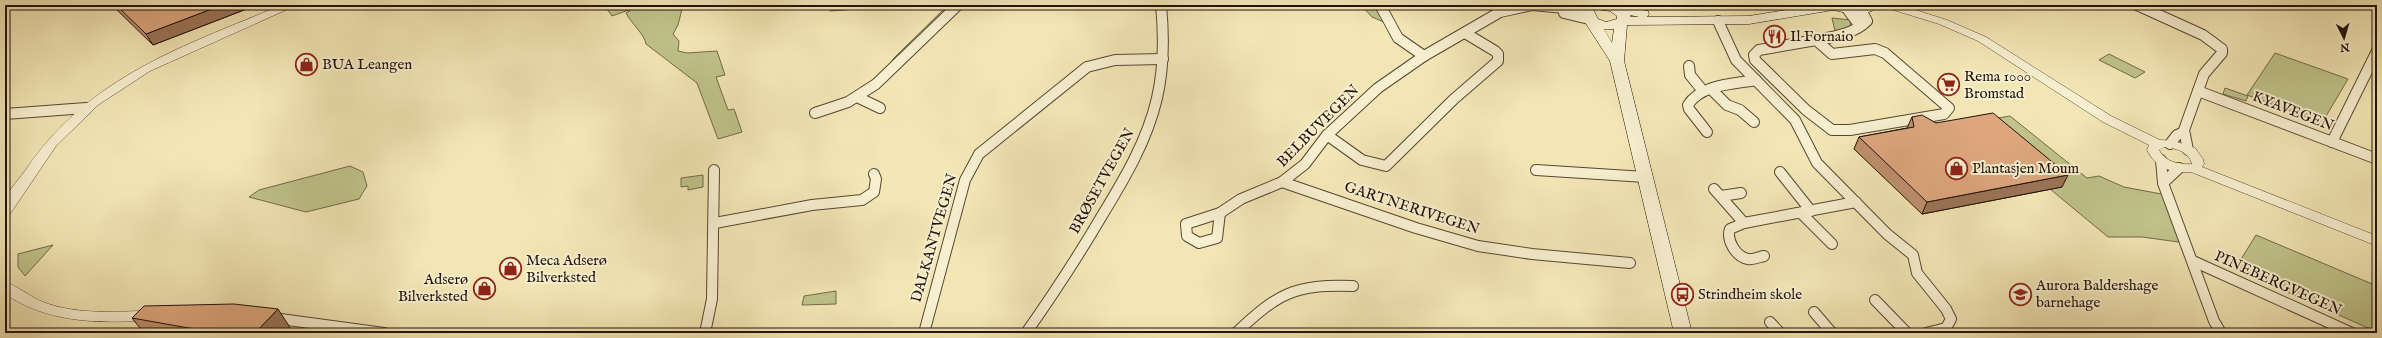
<svg xmlns="http://www.w3.org/2000/svg" width="2382" height="338" font-family="'IM FELL English',serif">
<style>
.green{fill:#c0c38a;stroke:#706a4a}
.lines{fill:none;stroke-linecap:round;stroke-linejoin:round}
.minor-casing{stroke:#564735;stroke-width:12}
.tertiary-casing{stroke:#564735;stroke-width:1}
.secondary-casing{stroke:#21120a;stroke-width:1}
.minor{stroke:#f7efcf;stroke-width:10}
.tertiary{fill:#f7efcf;fill-rule:evenodd}
.secondary{fill:#f7efcf;fill-rule:evenodd}
.wall{fill:#be8f6c;stroke:#21120a}
.shaded-wall{fill:#9b7458;stroke:#21120a}
.building{fill:#dda67e;stroke:#21120a}
.labels{text-anchor:middle;dominant-baseline:central;stroke-width:4;stroke-linejoin:round;paint-order:stroke}
.poi-label{font-size:15px;fill:#21120a;stroke:#f7efcf;text-anchor:start}
.street-label{font-size:15px;fill:#21120a;stroke:#f7efcf}
</style>
<rect width="100%" height="100%" fill="#f3e6b5"/>
<filter id="stains"><feTurbulence type="fractalNoise" baseFrequency=".005" numOctaves="4"/><feColorMatrix values="0 0 0 0 .2 0 0 0 0 .09 0 0 0 0 .02 0 0 0 .5 -.17"/></filter>
<radialGradient id="worn" r=".72"><stop offset=".6" stop-color="#630" stop-opacity="0"/><stop offset="1" stop-color="#630" stop-opacity=".3"/></radialGradient>
<g class="green">
<polygon points="604,5 629,5 629,10 612,16"/>
<path d="M 630,5 L 683,5 L 678,25 L 673,34 L 679,41 L 678,51 L 687,53 L 717,51 L 725,75 L 716,77 L 728,110 L 734,109 L 742,132 L 718,139 L 697,83 L 646,44 C 645,35 631,23 626,13 L 630,11 Z"/>
<polygon points="831,5 883,5 884,7 830,11"/>
<polygon points="948,5 953,5 890,64 894,58"/>
<polygon points="1361,5 1377,5 1386,23 1372,17"/>
<polygon points="1832,18 1851,20 1850,28 1835,31"/>
<polygon points="2275,53 2348,79 2322,123 2247,95"/>
<polygon points="2109,54 2145,72 2135,78 2099,60"/>
<polygon points="2225,88 2248,96 2246,101 2223,94"/>
<polygon points="2010,116 2087,178 2099,176 2124,187 2167,195 2186,243 2142,237 2108,237 2050,189 2063,186 1992,119"/>
<polygon points="350,166 363,172 367,186 359,199 306,212 249,197 259,190"/>
<polygon points="703,175 703,187 688,190 688,186 681,187 681,178"/>
<polygon points="2256,235 2377,286 2377,332 2235,269"/>
<polygon points="53,245 25,276 18,267 18,254"/>
<polygon points="836,291 836,304 802,305 804,296"/>
</g>
<g class="lines">
<defs>
<g id="minor">
<polyline points="1380,5 1398,38 1424,56"/>
<polyline points="2137,5 2203,35 2222,49 2222,53 2204,74 2184,130 2188,150"/>
<polyline points="1848,10 1860,26"/>
<polyline points="1564,13 1589,19"/>
<polyline points="1718,21 1736,60 1795,120 1817,163 1887,234 1913,255 1917,273 1946,309 1951,319 1946,328 1926,333"/>
<polygon points="1816,40 1832,54 1875,49 1885,53 1949,108 1944,114 1850,130 1832,130 1806,110 1755,60 1754,55 1759,50"/>
<path d="M 1816,40 C 1833,37 1854,34 1867,21 L 1861,10"/>
<polyline points="1689,66 1690,75 1703,91"/>
<polyline points="1711,89 1727,105 1740,110 1754,122"/>
<polyline points="2198,91 2377,159"/>
<polyline points="857,97 880,108"/>
<polyline points="815,113 848,102 876,84 958,5"/>
<polyline points="5,114 86,108"/>
<path d="M 1707,132 L 1689,109 L 1688,105 C 1701,84 1734,84 1756,80"/>
<polyline points="1327,135 1362,160 1386,166 1454,99 1498,61 1498,54 1495,51 1465,33"/>
<polyline points="2332,142 2377,51"/>
<polyline points="2170,144 2177,135 2184,132"/>
<polyline points="2161,160 2163,183 2214,321 2221,333"/>
<polyline points="1536,170 1645,177"/>
<polyline points="1780,172 1811,211"/>
<polyline points="1282,182 1416,228 1478,246 1532,254 1630,263"/>
<polyline points="2163,183 2179,168"/>
<polyline points="1714,189 1744,223"/>
<polyline points="1721,196 1741,193"/>
<polygon points="1220,213 1217,238 1199,243 1187,236 1186,224"/>
<polyline points="1220,213 1241,199 1282,182 1305,164 1327,135 1378,88 1424,56 1500,12 1532,5 1587,10"/>
<polyline points="1801,213 1832,244"/>
<polyline points="715,223 812,205 862,200 874,192 876,179 874,174"/>
<path d="M 1764,256 C 1759,257 1753,260 1748,259 C 1736,257 1726,240 1730,229 L 1744,223 L 1856,202"/>
<polyline points="2193,261 2352,333"/>
<polyline points="1875,300 1907,333"/>
<polyline points="1814,312 1832,333"/>
<polyline points="273,318 384,333"/>
<polyline points="1770,322 1780,333"/>
<polyline points="705,333 712,299 714,170"/>
<polyline points="924,333 965,180 979,154 1087,67 1115,60 1163,59"/>
<path d="M 1026,333 C 1052,296 1077,258 1100,219 C 1123,181 1147,142 1157,98 C 1164,68 1164,36 1161,5"/>
<path d="M 1236,333 C 1278,293 1295,284 1353,286"/>
</g>
<g id="tertiary">
<path d="M 282,5 L 297,5 L 150,71 L 98,105 L 56,146 L 10,214 L 5,216 C 5,211 4,204 5,200 C 9,189 21,177 27,168 C 90,76 184,46 282,5 Z"/>
<path d="M 1882,5 L 1900,5 L 1947,20 L 1986,37 L 2111,116 L 2160,140 L 2174,141 L 2195,148 L 2203,159 L 2204,164 L 2202,167 L 2377,236 L 2377,246 L 2191,172 C 2172,174 2155,167 2147,150 L 2149,145 L 2103,122 L 1978,41 L 1939,24 L 1884,7 ZM 2164,147 C 2175,148 2189,151 2192,164 C 2179,165 2165,162 2159,150 Z"/>
<path d="M 5,282 C 18,286 30,297 43,302 C 74,314 109,312 141,311 L 146,312 L 148,316 L 146,320 L 141,321 C 92,323 47,322 5,294 Z"/>
</g>
<path id="secondary" d="M 1585,5 L 1617,5 L 1648,11 L 1649,14 L 1647,17 L 1749,16 L 1817,5 L 1858,7 L 1878,5 L 1872,11 L 1858,15 L 1833,10 L 1749,24 L 1627,25 L 1624,61 L 1692,333 L 1674,333 L 1610,61 L 1583,19 L 1581,10 ZM 1596,9 L 1610,11 L 1617,16 L 1617,19 L 1606,22 L 1598,19 L 1594,11 ZM 1630,15 L 1639,17 L 1630,17 ZM 1604,29 L 1614,29 L 1612,43 Z"/>
</defs>
<use href="#minor" class="minor-casing"/>
<use href="#tertiary" class="tertiary-casing"/>
<use href="#secondary" class="secondary-casing"/>
<use href="#minor" class="minor"/>
<use href="#tertiary" class="tertiary"/>
<use href="#secondary" class="secondary"/>
</g>
<g class="wall">
<polygon points="112,5 257,5 153,45"/>
<polygon points="1912,117 1936,123 2062,187 1922,214 1854,149 1859,137 1907,128"/>
<polygon points="132,318 291,329 287,333 144,333"/>
</g>
<g class="shaded-wall">
<polygon points="222,5 257,5 153,45 146,34"/>
<polygon points="2068,175 2062,187 1922,214 1927,202"/>
<polygon points="278,309 291,329 287,333 255,333"/>
</g>
<g class="building">
<polygon points="116,5 222,5 146,34"/>
<polygon points="1993,113 2068,175 1927,202 1859,137 1914,127 1912,117 1922,115 1936,123"/>
<polygon points="234,304 278,309 255,333 217,333 132,318 144,306"/>
</g>
<defs>
<symbol id="restaurant-ring" viewBox="-11 -11 22 22"><circle r="9.5" fill="#f7efcf" stroke="#8f2418" stroke-width="1.5"/><path d="M-5-6h1v4h1v-4h1v4h1v-4h1v5L-1.5 .5V6h-2V.5L-5-1ZM5-6V6H3V1.5H1.5Q1.5-4 5-6Z" fill="#8f2418"/></symbol>
<symbol id="shop-ring" viewBox="-11 -11 22 22"><circle r="9.5" fill="#f7efcf" stroke="#8f2418" stroke-width="1.5"/><path d="M-5-2.5h2.3a2.7 3.5 0 0 1 5.4 0H5L5.5 6h-11ZM-1.5-2.5h3a1.5 2.3 0 0 0-3 0Z" fill="#8f2418"/></symbol>
<symbol id="supermarket-ring" viewBox="-11 -11 22 22"><circle r="9.5" fill="#f7efcf" stroke="#8f2418" stroke-width="1.5"/><path d="M-6-5.5h2.5l.6 2H6L4.5 2H-2.5L-4.4-4H-6ZM-1.5 3.2a1.3 1.3 0 1 0 .1 0ZM3 3.2a1.3 1.3 0 1 0 .1 0Z" fill="#8f2418"/></symbol>
<symbol id="bus-ring" viewBox="-11 -11 22 22"><circle r="9.5" fill="#f7efcf" stroke="#8f2418" stroke-width="1.5"/><path d="M-5-6H5V4H4V6H2V4H-2V6H-4V4H-5ZM-3.5-4V0h7V-4ZM-3.5 1.2v1.5H-2V1.2ZM2 1.2v1.5H3.5V1.2Z" fill="#8f2418"/></symbol>
<symbol id="school-ring" viewBox="-11 -11 22 22"><circle r="9.5" fill="#f7efcf" stroke="#8f2418" stroke-width="1.5"/><path d="M0-5L7-2L0 1L-7-2ZM-4 1L0 2.5L4 1V4Q0 6-4 4Z" fill="#8f2418"/></symbol>
</defs>
<g fill-rule="evenodd">
<use href="#restaurant-ring" x="1762" y="24" width="25" height="25"/>
<use href="#shop-ring" x="294" y="52" width="25" height="25"/>
<use href="#supermarket-ring" x="1936" y="72" width="25" height="25"/>
<use href="#shop-ring" x="1944" y="156" width="25" height="25"/>
<use href="#shop-ring" x="498" y="256" width="25" height="25"/>
<use href="#shop-ring" x="472" y="276" width="25" height="25"/>
<use href="#bus-ring" x="1670" y="282" width="25" height="25"/>
<use href="#school-ring" x="2008" y="282" width="25" height="25"/>
</g>
<g class="labels">
<g class="poi-label">
<text x="1790" y="36">Il Fornaio</text>
<text x="322" y="64">BUA Leangen</text>
<text x="1964" y="76">Rema 1000<tspan x="1964" dy="17">Bromstad</tspan></text>
<text x="1972" y="168">Plantasjen Moum</text>
<text x="526" y="260">Meca Adserø<tspan x="526" dy="17">Bilverksted</tspan></text>
<text x="468" y="279" text-anchor="end">Adserø<tspan x="468" dy="17">Bilverksted</tspan></text>
<text x="2036" y="285">Aurora Baldershage<tspan x="2036" dy="17">barnehage</tspan></text>
<text x="1698" y="294">Strindheim skole</text>
</g>
<g class="street-label">
<text transform="translate(2293 111) rotate(21)">KYAVEGEN</text>
<text transform="translate(1318 126) rotate(-45)">BELBUVEGEN</text>
<text transform="translate(1102 181) rotate(-61)">BRØSETVEGEN</text>
<text transform="translate(1412 208) rotate(18)">GARTNERIVEGEN</text>
<text transform="translate(934 238) rotate(-74)">DALKANTVEGEN</text>
<text transform="translate(2278 283) rotate(24)">PINEBERGVEGEN</text>
</g>
</g>
<rect width="2382" height="338" fill="none" stroke="#f3e6b5" stroke-width="20"/>
<rect x="6" y="6" width="2370" height="326" fill="none" stroke="#21120a" stroke-width="2"/>
<rect x="10" y="10" width="2362" height="318" fill="none" stroke="#21120a"/>
<g transform="translate(2344 38) rotate(175)" stroke="#f7efcf" stroke-width="3" paint-order="stroke">
<path d="M0-3L7 15L0 10L-7 15Z" fill="#21120a"/>
<text y="-6" font-size="11" font-weight="bold" text-anchor="middle" fill="#21120a">N</text>
</g>
<rect width="100%" height="100%" filter="url(#stains)"/>
<rect width="100%" height="100%" fill="url(#worn)"/>
</svg>
